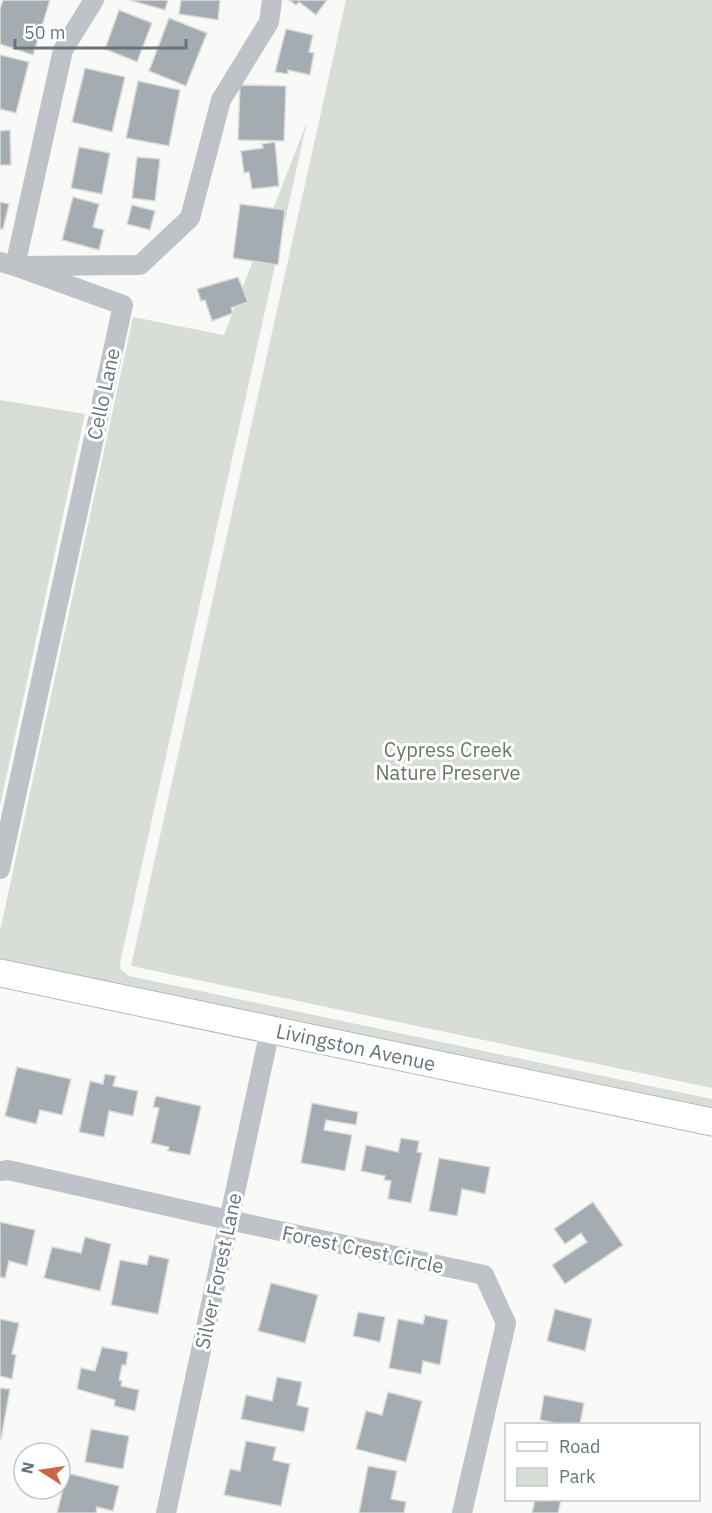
<svg xmlns="http://www.w3.org/2000/svg" width="712" height="1513" font-family="'IBM Plex Sans',sans-serif">
<style>
.green{fill:#d9ddd7}
.building{fill:#a4acb1;stroke:#dbdbd9;stroke-width:1.5}
.lines{fill:none;stroke-linecap:round;stroke-linejoin:round}
.secondary-casing{stroke:#b4b8bc;stroke-width:29}
.street{stroke:#bfc2c6;stroke-width:20}
.secondary{stroke:#fff;stroke-width:27}
.labels{text-anchor:middle;dominant-baseline:central;stroke-width:6;stroke-linejoin:round;paint-order:stroke}
.street-label{font-size:20px;fill:#67747e;stroke:#fff}
.park-label{font-size:20px;fill:#687766;stroke:#fff}
</style>
<rect width="100%" height="100%" fill="#f9f9f7"/>
<g class="green">
<polygon points="346,0 712,0 712,1088 131,966"/>
<polygon points="307,122 120,963 121,970 129,976 712,1099 712,1110 0,961 0,931 133,317 224,335"/>
<polygon points="0,400 85,414 0,806"/>
</g>
<g class="building">
<polygon points="3,0 50,0 33,55 0,44 0,9"/>
<polygon points="129,0 168,0 165,10"/>
<polygon points="181,0 220,0 218,20 179,14"/>
<polygon points="289,0 327,0 316,15 299,2 296,5"/>
<polygon points="119,10 152,23 137,62 105,49"/>
<polygon points="169,18 207,33 186,86 149,71"/>
<polygon points="286,29 313,35 309,52 314,53 310,75 288,70 288,74 275,72"/>
<polygon points="0,55 29,62 16,113 0,109"/>
<polygon points="85,68 125,77 112,132 72,122"/>
<polygon points="138,81 180,90 169,146 126,138"/>
<polygon points="240,85 286,86 284,141 238,140"/>
<polygon points="10,130 11,165 0,165 0,131"/>
<polygon points="275,142 279,186 252,189 249,172 244,173 241,151 263,148 262,144"/>
<polygon points="79,147 110,153 102,194 71,188"/>
<polygon points="137,157 160,159 155,201 132,198"/>
<polygon points="73,197 99,204 93,227 104,230 99,250 62,240"/>
<polygon points="0,202 9,204 3,229 0,229"/>
<polygon points="240,204 285,210 278,265 233,258"/>
<polygon points="132,205 155,211 150,230 127,224"/>
<polygon points="238,277 248,302 231,308 233,313 212,321 205,300 201,301 197,289"/>
<polygon points="17,1067 71,1079 62,1115 40,1110 36,1124 5,1116"/>
<polygon points="105,1074 116,1076 113,1086 138,1091 133,1116 109,1111 104,1137 79,1132 90,1081 103,1084"/>
<polygon points="156,1096 201,1106 190,1155 168,1151 169,1147 151,1143 159,1108 153,1107"/>
<polygon points="312,1103 358,1112 356,1125 326,1120 324,1130 352,1135 345,1171 301,1163"/>
<polygon points="401,1138 419,1141 417,1152 422,1153 411,1203 388,1199 391,1181 384,1180 385,1176 361,1171 366,1145 398,1152"/>
<polygon points="439,1158 490,1167 485,1194 462,1189 457,1216 429,1211"/>
<polygon points="593,1202 623,1245 565,1284 552,1265 587,1242 581,1233 565,1244 554,1229"/>
<polygon points="0,1222 35,1230 27,1266 9,1261 5,1278 0,1277"/>
<polygon points="85,1237 111,1244 100,1291 44,1278 52,1247 81,1253"/>
<polygon points="149,1255 169,1259 158,1314 111,1305 120,1260 147,1265"/>
<polygon points="271,1283 318,1295 305,1343 258,1331"/>
<polygon points="555,1309 592,1319 585,1351 547,1341"/>
<polygon points="358,1312 385,1317 380,1342 353,1336"/>
<polygon points="425,1315 448,1320 440,1365 423,1361 421,1374 389,1368 398,1319 423,1324"/>
<polygon points="0,1319 19,1323 12,1354 16,1355 12,1379 0,1376"/>
<polygon points="102,1347 128,1352 126,1365 122,1365 119,1380 122,1381 121,1386 139,1390 135,1411 114,1406 115,1400 77,1389 81,1368 95,1371"/>
<polygon points="277,1377 302,1382 297,1405 309,1408 304,1432 241,1419 246,1395 272,1401"/>
<polygon points="0,1388 10,1389 1,1439 0,1438"/>
<polygon points="388,1392 422,1401 406,1462 356,1449 366,1411 382,1415"/>
<polygon points="544,1395 584,1403 580,1424 556,1424 556,1423 540,1420"/>
<polygon points="91,1429 129,1436 123,1469 85,1462"/>
<polygon points="246,1441 276,1447 273,1460 290,1464 281,1506 224,1495 230,1469 240,1471"/>
<polygon points="368,1466 397,1471 391,1499 406,1502 404,1513 359,1513"/>
<polygon points="67,1473 119,1486 113,1511 97,1507 96,1513 57,1513"/>
<polygon points="535,1500 561,1500 558,1513 532,1513"/>
</g>
<g class="lines">
<defs>
<polyline id="secondary" points="0,973 712,1122"/>
</defs>
<use href="#secondary" class="secondary-casing"/>
<g class="street">
<polyline points="0,262 15,266 140,265 190,218 221,100 269,22 272,0"/>
<polyline points="15,266 63,50 94,0"/>
<polyline points="0,869 123,305 15,266"/>
<polyline points="0,1171 8,1170 229,1220 484,1275 506,1323 462,1513"/>
<polyline points="166,1513 270,1030"/>
</g>
<use href="#secondary" class="secondary"/>
</g>
<g class="labels">
<g class="street-label">
<text transform="translate(103 394) rotate(-78)">Cello Lane</text>
<text transform="translate(356 1047) rotate(12)">Livingston Avenue</text>
<text transform="translate(363 1249) rotate(12)">Forest Crest Circle</text>
<text transform="translate(218 1271) rotate(-78)">Silver Forest Lane</text>
</g>
<g class="park-label">
<text x="448" y="749">Cypress Creek<tspan x="448" dy="23">Nature Preserve</tspan></text>
</g>
</g>
<rect x="505" y="1423" width="195" height="78" fill="#ffffff" stroke="#c2c7cb" stroke-width="1.5"/>
<rect x="517" y="1442" width="30" height="9" fill="#ffffff" stroke="#c2c7cb" stroke-width="1.5"/>
<text x="559" y="1453" font-size="18" fill="#67747e">Road</text>
<rect x="517" y="1468" width="30" height="18" fill="#d9ddd7" stroke="#c2c7cb" stroke-width="1.5"/>
<text x="559" y="1483" font-size="18" fill="#67747e">Park</text>
<g transform="translate(42 1471) rotate(282)"><circle r="28" fill="#ffffff" stroke="#c2c7cb" stroke-width="1.5"/>
<path d="M0-4.5L10 22L0 15L-10 22Z" fill="#cd6543"/>
<text y="-9" font-size="16" font-weight="bold" text-anchor="middle" fill="#67747e">N</text>
</g>
<path d="M15 39v9h171v-9" fill="none" stroke="#67747e" stroke-width="3"/>
<text x="24" y="39" font-size="18" fill="#67747e" stroke="#ffffff" stroke-width="4.5" paint-order="stroke">50 m</text>
</svg>
